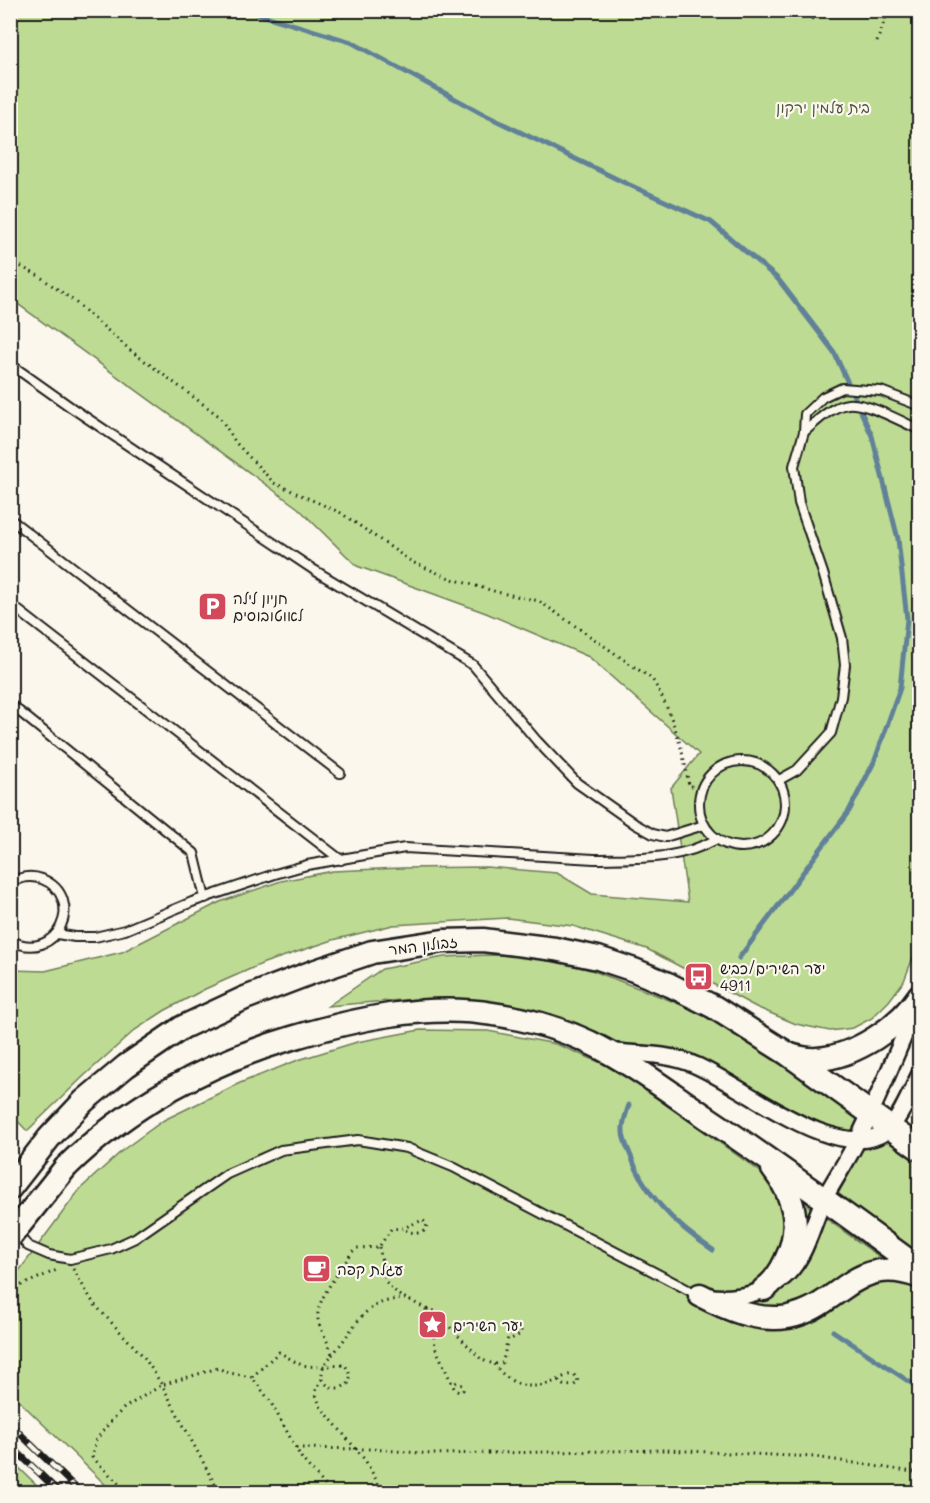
<svg xmlns="http://www.w3.org/2000/svg" width="930" height="1503" font-family="Mali,'Playpen Sans Hebrew',sans-serif">
<style>
.green{fill:#bedb93;stroke:#6d7c58;stroke-width:1.5}
.lines{fill:none;stroke-linecap:round;stroke-linejoin:round}
.stream{stroke:#608198;stroke-width:5}
.lane-casing{stroke:#1c1c1c;stroke-width:12}
.street-casing{stroke:#1c1c1c;stroke-width:20}
.secondary-casing{stroke:#1c1c1c;stroke-width:27}
.path{stroke:#1c1c1c;stroke-width:3;stroke-dasharray:1.5 4.5;stroke-linecap:butt}
.lane{stroke:#fbf7ec;stroke-width:8}
.street{stroke:#fbf7ec;stroke-width:15}
.secondary{stroke:#fbf7ec;stroke-width:22}
.rail-casing{stroke:#1c1c1c;stroke-width:7}
.rail{stroke:#fbf7ec;stroke-width:4.5;stroke-dasharray:14;stroke-linecap:butt}
.secondary-bridge-casing{stroke:#1c1c1c;stroke-width:27;stroke-linecap:butt}
.secondary-bridge{stroke:#fbf7ec;stroke-width:22}
.labels{text-anchor:middle;dominant-baseline:central;stroke-width:4.5;stroke-linejoin:round;paint-order:stroke}
.park-label{font-size:15px;fill:#4d5540;stroke:#fbf7ec}
.poi-label{font-size:15px;fill:#1c1c1c;stroke:#fbf7ec;text-anchor:start}
.street-label{font-size:15px;fill:#1c1c1c;stroke:#fbf7ec}
</style>
<rect width="100%" height="100%" fill="#fbf7ec"/>
<filter id="ink" filterUnits="userSpaceOnUse"><feTurbulence type="fractalNoise" baseFrequency=".0167" numOctaves="2"/><feDisplacementMap in="SourceGraphic" scale="12" xChannelSelector="R" yChannelSelector="G"/><feConvolveMatrix kernelMatrix="1 2 1 2 8 2 1 2 1" color-interpolation-filters="sRGB"/></filter>
<g filter="url(#ink)">
<g class="green">
<polygon points="11,11 919,11 920,916 914,955 904,981 889,1001 872,1018 853,1028 830,1031 796,1024 756,1007 647,949 573,926 507,918 393,925 333,940 264,963 205,989 164,1011 135,1030 85,1075 27,1131 11,1114 11,970 45,971 122,952 220,902 281,881 333,871 401,868 486,867 557,873 592,894 688,902 671,788 699,754 589,657 486,613 357,566 298,508 11,299"/>
<path d="M 489,955 L 537,956 L 591,970 L 698,1011 L 745,1036 L 860,1114 L 855,1132 C 799,1125 753,1089 706,1061 C 676,1049 643,1049 612,1041 C 579,1032 547,1015 514,1007 C 451,992 391,1001 328,1006 L 382,969 L 444,957 Z"/>
<polygon points="420,1030 488,1031 556,1044 604,1064 636,1083 919,1285 919,1492 113,1492 11,1393 10,1283 80,1189 124,1149 164,1120 240,1083 298,1060 357,1042"/>
<polygon points="893,1137 919,1157 919,1254 838,1194 862,1149 880,1145"/>
<polygon points="10,1460 11,1460 44,1492 11,1492"/>
</g>
<g class="lines">
<g class="stream">
<polyline points="245,10 351,42 483,114 623,182 711,222 778,279 834,352 872,436 898,539 907,619 900,688 875,760 849,811 739,958"/>
<path d="M 629,1105 C 626,1114 622,1123 623,1132 C 623,1139 627,1147 630,1154 C 645,1196 676,1226 713,1250"/>
<polyline points="833,1331 920,1389"/>
</g>
<defs>
<g id="lane">
<polyline points="10,364 72,408 314,570 473,665 537,741 577,783 635,824 653,834 665,837 704,825"/>
<path d="M 804,432 C 816,422 831,406 848,404 C 866,402 903,422 920,430"/>
<polyline points="10,519 340,773"/>
<polyline points="10,604 341,860"/>
<polyline points="10,704 194,853 205,898"/>
<circle cx="742" cy="804" r="43"/>
<polyline points="779,780 797,770 831,733 841,697 845,665 842,638 823,573 799,503 794,466 804,432 805,414 823,397 842,388 881,391 920,406"/>
<path d="M 10,883 C 20,877 31,875 42,879 C 87,897 58,966 10,940"/>
<path d="M 57,934 L 75,937 L 95,937 L 125,930 L 192,902 L 275,874 L 307,865 L 405,848 L 594,859 C 638,858 677,861 717,839"/>
<polyline points="16,1233 28,1246 49,1255 70,1259 111,1249 135,1238 227,1174 281,1150 358,1140 407,1148 453,1167 698,1295"/>
</g>
<g id="street">
<path d="M 614,1052 C 641,1054 671,1054 695,1065 C 741,1084 837,1165 885,1132 C 899,1123 912,1089 920,1074"/>
<path d="M 711,1297 C 737,1299 764,1294 784,1277 C 807,1257 812,1223 825,1197 C 836,1177 849,1158 859,1137 C 880,1095 897,1051 916,1008"/>
</g>
<g id="secondary">
<path d="M 790,1055 C 800,1058 808,1060 818,1059 C 856,1056 899,1027 920,995"/>
<path d="M 66,1167 C 128,1106 208,1063 292,1038 C 355,1019 427,1003 493,1014 C 533,1020 573,1032 608,1052 C 643,1071 676,1097 709,1119 C 781,1167 850,1218 920,1269"/>
<polyline points="10,1188 49,1138 84,1101 126,1066 183,1027 245,998 313,972 372,952 443,941 483,940 555,949 598,958 634,970 670,985 714,1007 788,1054 920,1149"/>
<path d="M 764,1289 C 774,1282 781,1271 786,1260 C 802,1227 795,1197 773,1169"/>
<path d="M 700,1295 C 727,1309 757,1322 788,1317 C 841,1307 854,1252 920,1277"/>
</g>
</defs>
<use href="#lane" class="lane-casing"/>
<use href="#street" class="street-casing"/>
<use href="#secondary" class="secondary-casing"/>
<g class="path">
<polyline points="812,20 815,10"/>
<polyline points="877,42 888,10"/>
<path d="M 10,261 L 39,276 L 74,301 L 130,350 L 219,416 L 236,443 L 274,483 L 341,513 L 412,562 L 452,579 L 497,592 L 539,601 L 652,679 C 672,712 683,748 689,786 L 702,786"/>
<polyline points="379,1247 386,1282 399,1295 425,1308 432,1318 435,1347 455,1390 459,1392 463,1390 462,1385 457,1382 453,1384"/>
<polyline points="73,1269 94,1304 144,1357 162,1385 219,1492"/>
<polyline points="10,1290 57,1270"/>
<path d="M 427,1309 L 434,1311 L 482,1360 L 494,1364 L 502,1363 C 506,1352 507,1333 513,1326 L 519,1328 L 521,1331 L 519,1335 L 509,1340"/>
<path d="M 332,1355 C 356,1328 362,1299 405,1299"/>
<path d="M 494,1364 C 508,1383 526,1391 550,1383 C 557,1381 563,1376 572,1374 L 577,1377 L 578,1382 L 573,1386 L 563,1385 L 557,1379"/>
<path d="M 252,1377 L 279,1352 C 286,1356 293,1361 300,1364 C 313,1369 332,1365 345,1365 L 351,1375 L 348,1384 C 345,1385 342,1388 338,1388 C 327,1390 319,1378 323,1368 C 324,1363 329,1359 332,1355 C 329,1342 321,1332 318,1319 C 315,1300 342,1269 352,1252 L 357,1248 L 379,1247 L 391,1229 L 403,1228 L 423,1220 L 427,1225 L 424,1231 L 417,1233 L 408,1232 L 403,1228"/>
<polyline points="322,1379 315,1392 320,1406 365,1460 383,1492"/>
<polyline points="296,1448 371,1449 432,1454 666,1450 815,1457 920,1473"/>
<polyline points="127,1492 92,1457 96,1440 110,1422 124,1408 162,1385 218,1368 229,1373 252,1377 270,1401 302,1459 331,1492"/>
</g>
<use href="#lane" class="lane"/>
<use href="#street" class="street"/>
<use href="#secondary" class="secondary"/>
<defs>
<g id="rail">
<polyline points="10,1424 80,1492"/>
<polyline points="10,1445 59,1492"/>
</g>
</defs>
<use href="#rail" class="rail-casing"/>
<use href="#rail" class="rail"/>
<defs>
<polyline id="secondary-bridge" points="10,1237 66,1167"/>
</defs>
<use href="#secondary-bridge" class="secondary-bridge-casing"/>
<use href="#secondary-bridge" class="secondary-bridge"/>
</g>
</g>
<defs>
<symbol id="parking-square" viewBox="-11 -11 22 22"><rect x="-9" y="-9" width="18" height="18" rx="4" fill="#d1495b" stroke="#fbf7ec"/><path d="M-3.5-5.5H1a3.5 3.5 0 0 1 0 7H-1V5.5H-3.5ZM-1-3.4V-.6H.8a1.4 1.4 0 0 0 0-2.8Z" fill="#fff"/></symbol>
<symbol id="bus-square" viewBox="-11 -11 22 22"><rect x="-9" y="-9" width="18" height="18" rx="4" fill="#d1495b" stroke="#fbf7ec"/><path d="M-5-6H5V4H4V6H2V4H-2V6H-4V4H-5ZM-3.5-4V0h7V-4ZM-3.5 1.2v1.5H-2V1.2ZM2 1.2v1.5H3.5V1.2Z" fill="#fff"/></symbol>
<symbol id="cafe-square" viewBox="-11 -11 22 22"><rect x="-9" y="-9" width="18" height="18" rx="4" fill="#d1495b" stroke="#fbf7ec"/><path d="M-5.5-4.5H6V0H3Q3 3.5 0 3.5H-2.5Q-5.5 3.5-5.5 0ZM3-3.2v2h1.7v-2ZM-6 4.5H4V6H-6Z" fill="#fff"/></symbol>
<symbol id="sight-square" viewBox="-11 -11 22 22"><rect x="-9" y="-9" width="18" height="18" rx="4" fill="#d1495b" stroke="#fbf7ec"/><path d="M0-6L1.8-2.2L6-1.7L2.9 1.2L3.7 5.4L0 3.3L-3.7 5.4L-2.9 1.2L-6-1.7L-1.8-2.2Z" fill="#fff"/></symbol>
</defs>
<g fill-rule="evenodd">
<use href="#parking-square" x="196" y="590" width="33" height="33"/>
<use href="#bus-square" x="682" y="960" width="33" height="33"/>
<use href="#cafe-square" x="300" y="1252" width="33" height="33"/>
<use href="#sight-square" x="416" y="1308" width="33" height="33"/>
</g>
<g class="labels">
<g class="park-label">
<text x="823" y="107">בית עלמין ירקון</text>
</g>
<g class="poi-label">
<text x="233" y="598">חניון לילה<tspan x="233" dy="17">לאוטובוסים</tspan></text>
<text x="720" y="968">יער השירים/כביש<tspan x="720" dy="17">4911</tspan></text>
<text x="337" y="1269">עגלת קפה</text>
<text x="453" y="1325">יער השירים</text>
</g>
<g class="street-label">
<text transform="translate(423 945) rotate(-7)">זבולון המר</text>
</g>
</g>
<rect width="930" height="1503" fill="none" stroke="#fbf7ec" stroke-width="36"/>
<rect x="18" y="18" width="894" height="1467" fill="none" stroke="#1c1c1c" stroke-width="2" filter="url(#ink)"/>
</svg>
